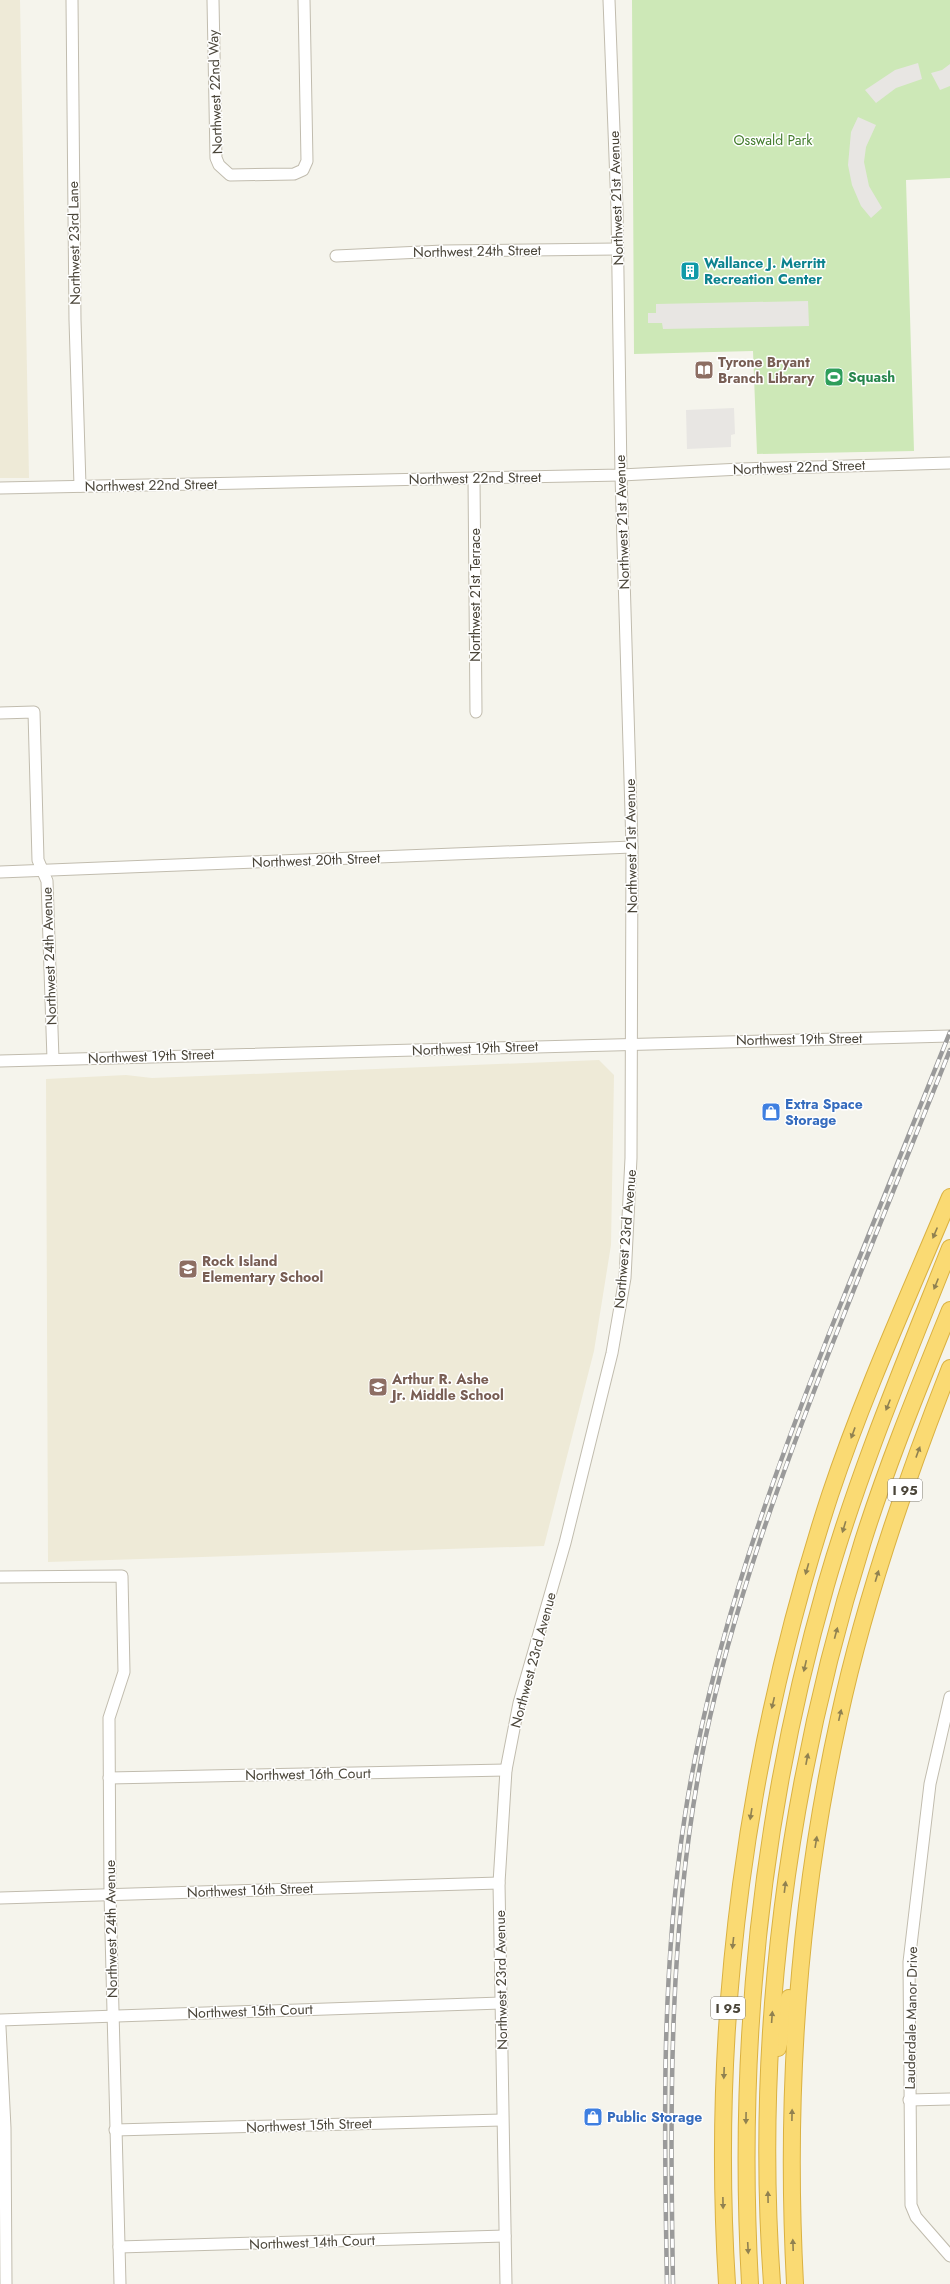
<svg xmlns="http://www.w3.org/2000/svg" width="950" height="2284" font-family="Jost,sans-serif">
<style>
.education{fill:#eeead7}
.green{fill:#cde8b7}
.parking{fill:#e8e6e3}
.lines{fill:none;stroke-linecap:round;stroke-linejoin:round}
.minor-casing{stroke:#c1bcae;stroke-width:13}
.highway-casing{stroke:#dab141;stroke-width:18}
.minor{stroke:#fff;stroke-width:11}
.highway{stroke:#fada73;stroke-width:16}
.rail-casing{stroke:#9a9a9a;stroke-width:4.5}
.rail{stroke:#fff;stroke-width:3;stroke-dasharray:9;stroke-linecap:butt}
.oneway{fill:#908150}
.labels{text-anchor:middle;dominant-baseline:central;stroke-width:3;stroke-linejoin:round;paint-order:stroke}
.shield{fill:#fff;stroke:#807d74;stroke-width:1}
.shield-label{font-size:13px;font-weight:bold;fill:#4a4539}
.street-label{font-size:14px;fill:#4a4539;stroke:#fff}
.park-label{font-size:14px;fill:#437c2d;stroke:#fff}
.culture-label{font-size:14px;font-weight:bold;fill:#0d838f;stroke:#fff;text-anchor:start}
.education-label{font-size:14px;font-weight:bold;fill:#785e54;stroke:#fff;text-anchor:start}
.leisure-label{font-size:14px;font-weight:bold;fill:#27864d;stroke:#fff;text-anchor:start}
.shop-label{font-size:14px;font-weight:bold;fill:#366cbe;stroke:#fff;text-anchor:start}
</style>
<rect width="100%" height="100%" fill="#f5f4ec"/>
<g class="education">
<polygon points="0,0 20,0 29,478 0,478"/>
<polygon points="599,1060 614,1075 611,1245 594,1351 544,1546 48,1562 46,1079 126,1075 152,1078"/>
</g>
<polygon class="green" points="632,0 950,0 950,178 906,180 914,451 757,454 753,351 634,354"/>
<g class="parking">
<polygon points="918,63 922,79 896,88 876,103 865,90 895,70"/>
<polygon points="950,64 950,86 940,90 931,73 942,70"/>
<polygon points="858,117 876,125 866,147 864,162 869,186 882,208 871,218 861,206 852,185 848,165 851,132"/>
<polygon points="808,301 809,326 663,329 662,323 648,323 648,313 656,313 656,304"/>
<polygon points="734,408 735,434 731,435 731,447 687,449 686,410"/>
</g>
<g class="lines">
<defs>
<g id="minor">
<polyline points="72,0 75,320 80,486"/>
<polyline points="213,0 216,158 219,165 230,175 294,174 303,170 307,161 304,0"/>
<polyline points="336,256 443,251 617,249"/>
<polyline points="474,478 476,712"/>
<polyline points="0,488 621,475 741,469 950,463"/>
<polyline points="0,713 34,712 38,860 47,881 53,1059"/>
<polyline points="0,872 632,847"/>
<polyline points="0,1061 950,1036"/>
<polyline points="0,1577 122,1576 124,1672 109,1718 110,1894 120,2284"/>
<polyline points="950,1697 930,1784 909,1962 911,2205 916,2217 950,2256"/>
<polyline points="109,1778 506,1770"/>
<polyline points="0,1898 499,1883"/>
<polyline points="0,2020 501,2003"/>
<polyline points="0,2027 5,2128 6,2284"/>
<polyline points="909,2100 950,2099"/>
<polyline points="115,2130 502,2120"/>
<polyline points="119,2247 505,2236"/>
<polyline points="506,2284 499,1883 506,1770 519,1703 565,1543 612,1353 625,1278 631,1158 632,847 621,475 617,209 609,0"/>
</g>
<g id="highway">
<polyline points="778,2048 789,1998"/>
<path d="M 727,2284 C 710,2017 747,1749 830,1495 C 864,1393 909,1295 950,1197"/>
<path d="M 750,2284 C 737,2048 761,1812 826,1585 C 859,1470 906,1359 950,1248"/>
<path d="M 772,2284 C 754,2033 788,1780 863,1541 C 888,1462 919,1387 950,1310"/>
<path d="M 795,2284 C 785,2094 798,1904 839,1718 C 865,1598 905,1482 950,1368"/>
</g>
</defs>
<use href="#minor" class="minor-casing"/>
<use href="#highway" class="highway-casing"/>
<use href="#minor" class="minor"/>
<use href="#highway" class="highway"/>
<defs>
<g id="rail">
<path d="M 667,2284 C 664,2127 661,1971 685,1815 C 712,1640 773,1475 838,1311 C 876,1218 913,1125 950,1032"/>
<path d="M 673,2284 C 670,2100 668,1922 705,1740 C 733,1607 779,1481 828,1355 C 868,1253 909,1152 950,1050"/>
</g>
</defs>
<use href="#rail" class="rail-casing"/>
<use href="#rail" class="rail"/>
</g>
<defs><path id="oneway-solid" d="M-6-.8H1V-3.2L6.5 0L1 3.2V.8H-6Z"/></defs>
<g class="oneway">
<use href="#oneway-solid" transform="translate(935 1233) rotate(113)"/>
<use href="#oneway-solid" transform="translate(936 1284) rotate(112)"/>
<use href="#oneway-solid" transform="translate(888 1405) rotate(112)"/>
<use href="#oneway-solid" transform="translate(853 1433) rotate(110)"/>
<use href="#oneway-solid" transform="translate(918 1452) rotate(-70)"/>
<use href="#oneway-solid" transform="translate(844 1527) rotate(107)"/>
<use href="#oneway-solid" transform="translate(807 1569) rotate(106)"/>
<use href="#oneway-solid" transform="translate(877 1576) rotate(-73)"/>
<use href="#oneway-solid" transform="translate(836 1633) rotate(-75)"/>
<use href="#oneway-solid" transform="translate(805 1666) rotate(103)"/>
<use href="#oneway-solid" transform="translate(773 1703) rotate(103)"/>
<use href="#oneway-solid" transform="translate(840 1715) rotate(-77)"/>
<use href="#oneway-solid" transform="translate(807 1759) rotate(-79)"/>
<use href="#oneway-solid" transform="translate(751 1814) rotate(99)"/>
<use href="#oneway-solid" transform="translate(816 1842) rotate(-81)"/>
<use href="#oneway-solid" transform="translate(785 1887) rotate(-83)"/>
<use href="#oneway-solid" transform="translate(733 1943) rotate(96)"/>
<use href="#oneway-solid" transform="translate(772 2017) rotate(-86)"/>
<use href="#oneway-solid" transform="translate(724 2073) rotate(92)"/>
<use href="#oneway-solid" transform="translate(792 2115) rotate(-89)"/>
<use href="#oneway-solid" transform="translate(746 2118) rotate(91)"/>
<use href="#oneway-solid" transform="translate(768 2197) rotate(-91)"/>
<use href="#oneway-solid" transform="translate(723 2203) rotate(89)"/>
<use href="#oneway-solid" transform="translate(793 2245) rotate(-92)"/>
<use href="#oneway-solid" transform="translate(748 2248) rotate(87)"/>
</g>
<defs>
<symbol id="building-square" viewBox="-11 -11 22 22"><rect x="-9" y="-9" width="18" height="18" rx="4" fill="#0f9aa8" stroke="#fff"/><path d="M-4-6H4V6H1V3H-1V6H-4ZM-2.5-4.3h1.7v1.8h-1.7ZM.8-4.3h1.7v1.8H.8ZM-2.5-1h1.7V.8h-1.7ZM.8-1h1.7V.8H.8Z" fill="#fff"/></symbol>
<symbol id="library-square" viewBox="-11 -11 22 22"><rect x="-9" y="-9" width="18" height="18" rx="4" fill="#8d6e63" stroke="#fff"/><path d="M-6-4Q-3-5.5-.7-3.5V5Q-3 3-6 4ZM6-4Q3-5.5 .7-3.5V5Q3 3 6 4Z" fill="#fff"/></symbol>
<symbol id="stadium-square" viewBox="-11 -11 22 22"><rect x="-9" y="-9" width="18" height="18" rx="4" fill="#2e9e5b" stroke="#fff"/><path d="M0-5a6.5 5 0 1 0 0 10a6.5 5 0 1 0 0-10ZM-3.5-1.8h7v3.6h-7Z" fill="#fff"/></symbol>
<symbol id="shop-square" viewBox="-11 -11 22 22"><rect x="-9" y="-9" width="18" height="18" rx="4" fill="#3f7fe0" stroke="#fff"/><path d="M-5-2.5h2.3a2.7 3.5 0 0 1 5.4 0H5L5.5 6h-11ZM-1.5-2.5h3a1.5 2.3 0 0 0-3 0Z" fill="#fff"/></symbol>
<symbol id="school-square" viewBox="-11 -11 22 22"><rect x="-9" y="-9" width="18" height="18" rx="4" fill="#8d6e63" stroke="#fff"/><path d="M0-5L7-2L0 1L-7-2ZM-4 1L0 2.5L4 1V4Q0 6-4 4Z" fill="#fff"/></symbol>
</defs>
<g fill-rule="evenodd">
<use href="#building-square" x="679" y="260" width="22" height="22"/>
<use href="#library-square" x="693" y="359" width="22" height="22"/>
<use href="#stadium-square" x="823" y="366" width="22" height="22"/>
<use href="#shop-square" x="760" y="1101" width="22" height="22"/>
<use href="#school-square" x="177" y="1258" width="22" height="22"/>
<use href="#school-square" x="367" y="1376" width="22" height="22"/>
<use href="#shop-square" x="582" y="2106" width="22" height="22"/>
</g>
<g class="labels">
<g class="shield">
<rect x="888" y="1479" width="34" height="22" rx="3"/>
<rect x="711" y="1997" width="34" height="22" rx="3"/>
</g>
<g class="shield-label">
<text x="905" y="1490">I 95</text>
<text x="728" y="2008">I 95</text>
</g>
<g class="street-label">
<text transform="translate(215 92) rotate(-92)">Northwest 22nd Way</text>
<text transform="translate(616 198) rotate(-92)">Northwest 21st Avenue</text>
<text transform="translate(74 243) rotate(-91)">Northwest 23rd Lane</text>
<text transform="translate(477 251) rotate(-1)">Northwest 24th Street</text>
<text transform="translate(799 467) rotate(-2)">Northwest 22nd Street</text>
<text transform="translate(475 478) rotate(-1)">Northwest 22nd Street</text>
<text transform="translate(151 485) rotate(-1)">Northwest 22nd Street</text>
<text transform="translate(622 522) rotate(-92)">Northwest 21st Avenue</text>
<text transform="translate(475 595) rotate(-90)">Northwest 21st Terrace</text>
<text transform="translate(631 846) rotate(-91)">Northwest 21st Avenue</text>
<text transform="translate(316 860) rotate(-2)">Northwest 20th Street</text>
<text transform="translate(49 956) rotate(-92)">Northwest 24th Avenue</text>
<text transform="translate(799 1039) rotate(-1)">Northwest 19th Street</text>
<text transform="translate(475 1048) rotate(-2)">Northwest 19th Street</text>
<text transform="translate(151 1056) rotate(-2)">Northwest 19th Street</text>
<text transform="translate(625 1239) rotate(-85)">Northwest 23rd Avenue</text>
<text transform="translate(533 1660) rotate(-75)">Northwest 23rd Avenue</text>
<text transform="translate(308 1774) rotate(-1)">Northwest 16th Court</text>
<text transform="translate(250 1890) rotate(-2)">Northwest 16th Street</text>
<text transform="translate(111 1929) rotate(-91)">Northwest 24th Avenue</text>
<text transform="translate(501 1980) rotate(-91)">Northwest 23rd Avenue</text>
<text transform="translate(250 2011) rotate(-2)">Northwest 15th Court</text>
<text transform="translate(911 2018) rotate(-89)">Lauderdale Manor Drive</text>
<text transform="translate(309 2125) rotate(-2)">Northwest 15th Street</text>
<text transform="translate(312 2242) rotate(-2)">Northwest 14th Court</text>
</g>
<g class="park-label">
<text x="773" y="140">Osswald Park</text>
</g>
<g class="culture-label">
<text x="704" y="263">Wallance J. Merritt<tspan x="704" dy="16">Recreation Center</tspan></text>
</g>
<g class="education-label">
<text x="718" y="362">Tyrone Bryant<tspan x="718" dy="16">Branch Library</tspan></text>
<text x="202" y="1261">Rock Island<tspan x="202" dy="16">Elementary School</tspan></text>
<text x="392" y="1379">Arthur R. Ashe<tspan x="392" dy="16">Jr. Middle School</tspan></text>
</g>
<g class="leisure-label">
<text x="848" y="377">Squash</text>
</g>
<g class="shop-label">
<text x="785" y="1104">Extra Space<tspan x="785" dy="16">Storage</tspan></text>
<text x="607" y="2117">Public Storage</text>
</g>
</g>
</svg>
